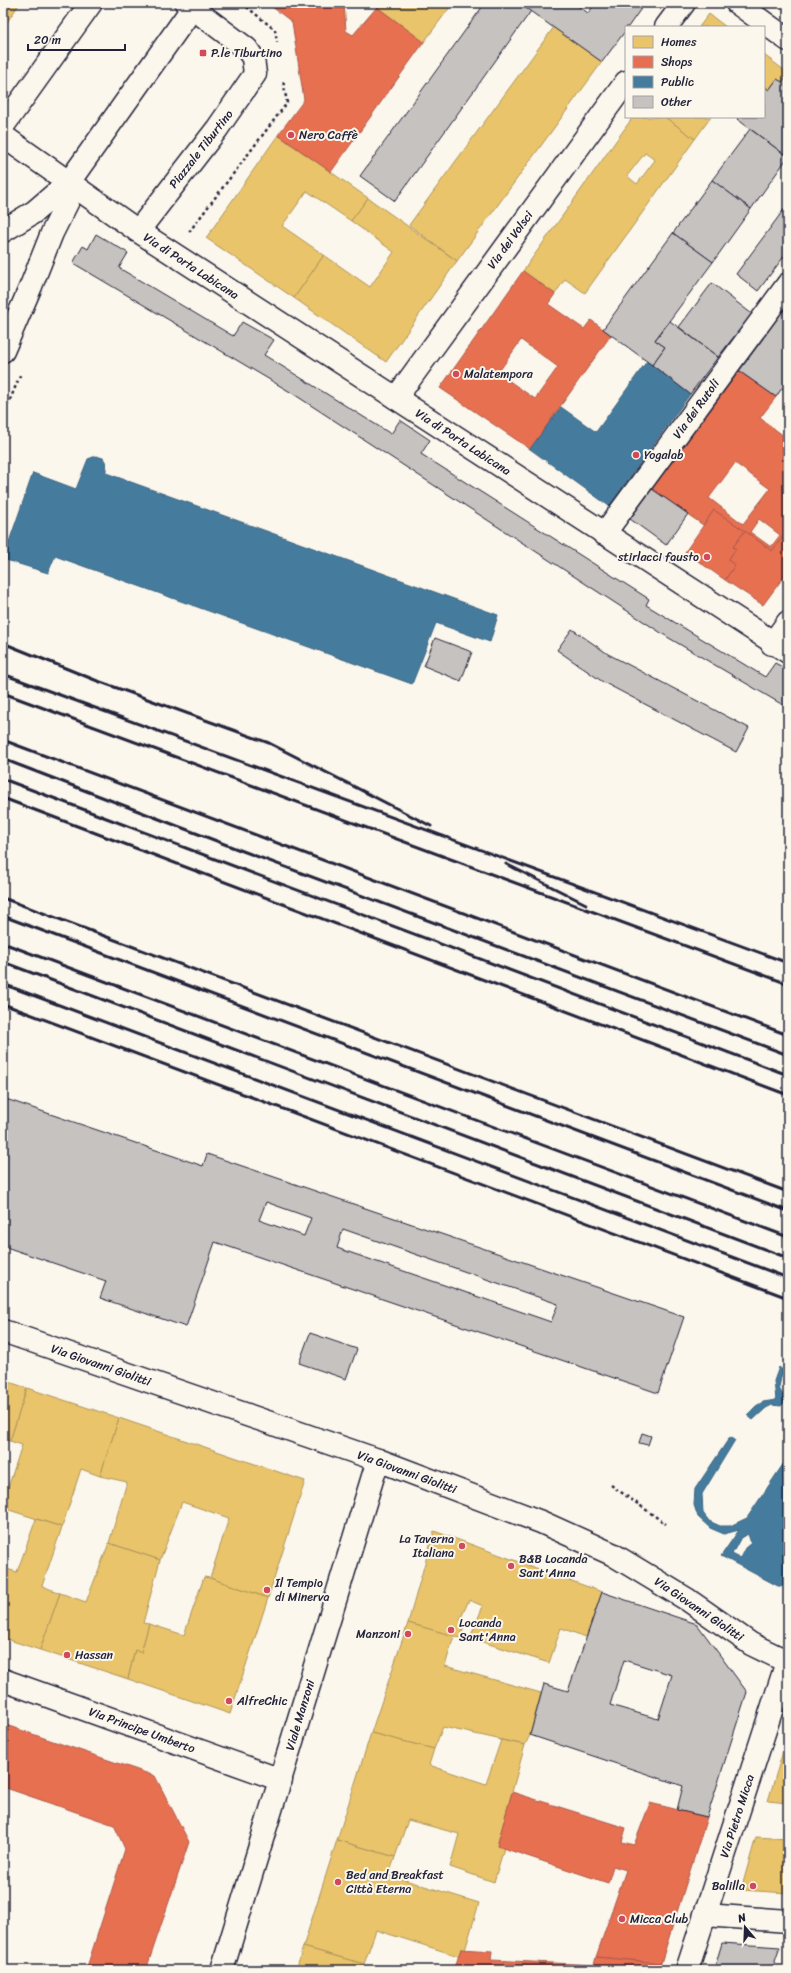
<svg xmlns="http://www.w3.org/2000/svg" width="791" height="1973" font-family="Sriracha,sans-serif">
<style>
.homes{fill:#e9c46a;stroke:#ad935c;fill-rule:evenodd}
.shops{fill:#e76f51;stroke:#ac584a;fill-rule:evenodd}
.public{fill:#457b9d;stroke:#3a6080;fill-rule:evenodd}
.building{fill:#c6c2c0;stroke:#22223b;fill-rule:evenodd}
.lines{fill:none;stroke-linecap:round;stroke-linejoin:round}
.minor-casing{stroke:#22223b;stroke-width:25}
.tertiary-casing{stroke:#22223b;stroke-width:25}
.secondary-casing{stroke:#22223b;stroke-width:25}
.path{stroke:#22223b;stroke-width:2.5;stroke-dasharray:3 3;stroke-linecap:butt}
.minor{stroke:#fbf7ec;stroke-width:22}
.tertiary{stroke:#fbf7ec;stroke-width:22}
.secondary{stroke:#fbf7ec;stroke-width:22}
.rail{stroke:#22223b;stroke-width:3}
.poi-dot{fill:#d1495b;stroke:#fbf7ec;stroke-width:1.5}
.labels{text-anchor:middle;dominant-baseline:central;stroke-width:4;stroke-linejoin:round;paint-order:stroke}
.poi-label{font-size:12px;fill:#22223b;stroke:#fbf7ec;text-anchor:start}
.street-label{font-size:12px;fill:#22223b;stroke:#fbf7ec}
</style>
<rect width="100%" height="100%" fill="#fbf7ec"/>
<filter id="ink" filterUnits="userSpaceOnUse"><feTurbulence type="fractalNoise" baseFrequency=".025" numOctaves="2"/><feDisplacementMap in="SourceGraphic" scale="8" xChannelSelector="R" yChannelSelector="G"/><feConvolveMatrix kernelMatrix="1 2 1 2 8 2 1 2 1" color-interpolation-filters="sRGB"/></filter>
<g filter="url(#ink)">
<g class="homes">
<polygon points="3,3 20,3 3,28"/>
<polygon points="380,3 453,3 424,42 377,7"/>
<polygon points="709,14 726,27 699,27"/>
<polygon points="554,27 602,62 457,261 409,225"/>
<polygon points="764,55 788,73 782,82 777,79 769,90 764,86"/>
<path d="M 633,117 L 665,117 L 695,139 L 585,293 L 565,279 L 555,294 L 523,271 ZM 645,153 L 655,160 L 637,184 L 627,176 Z"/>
<polygon points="665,117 711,117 695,139"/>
<polygon points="278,135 368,198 351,221 307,191 282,226 324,255 294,298 206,238"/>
<polygon points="368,198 457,261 386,362 294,298 324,255 370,287 394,252 351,221"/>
<polygon points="3,1380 27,1388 10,1441 3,1439"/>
<polygon points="27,1388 119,1418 100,1476 81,1469 62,1527 3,1508 3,1503 22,1445 10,1441"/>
<polygon points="119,1418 305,1481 268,1598 210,1578 229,1518 182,1502 160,1560 109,1543 127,1482 100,1476"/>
<polygon points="36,1519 62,1527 42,1586 60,1593 40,1650 3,1638 3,1568 17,1572"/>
<polygon points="434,1531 602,1592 586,1637 561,1628 549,1663 470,1638 483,1606 469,1600 460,1620 466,1622 460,1638 408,1623"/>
<polygon points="109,1543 160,1560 143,1623 149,1624 141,1653 135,1650 128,1679 40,1650 60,1593 86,1602"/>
<polygon points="204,1577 210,1578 268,1598 230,1714 128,1679 135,1650 141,1653 149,1624 184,1635"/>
<polygon points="408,1623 454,1636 445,1666 541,1693 530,1735 525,1745 443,1727 434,1749 371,1733"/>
<polygon points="371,1733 434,1749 429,1765 486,1784 501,1740 525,1745 497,1846 504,1848 494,1882 450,1867 459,1834 408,1820 395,1857 337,1840"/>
<polygon points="784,1748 788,1749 788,1803 768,1801"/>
<polygon points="756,1837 788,1839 788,1893 741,1890"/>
<polygon points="337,1840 395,1857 389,1875 479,1903 465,1950 461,1949 458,1956 376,1930 364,1964 303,1947"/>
<polygon points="303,1947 364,1964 362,1970 355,1968 355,1970 296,1970"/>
</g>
<g class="shops">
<polygon points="267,3 344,3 346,31 353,35 377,7 424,42 331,172 278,135 304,100 292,22"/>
<path d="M 523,271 L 555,294 L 548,304 L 584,329 L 591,320 L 611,335 L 530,449 L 440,388 ZM 521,340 L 558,367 L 535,399 L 498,373 Z"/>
<path d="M 739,371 L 776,397 L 760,418 L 788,439 L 788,538 L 784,535 L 772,551 L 714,510 L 703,525 L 652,489 ZM 735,463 L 770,489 L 743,524 L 709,498 ZM 759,519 L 780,535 L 771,547 L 750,532 Z"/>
<polygon points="714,510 745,531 733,547 736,549 728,560 735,565 725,580 685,552"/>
<polygon points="745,531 772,551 784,535 788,538 788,571 763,605 725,580 735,565 728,560 736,549 733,547"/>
<polygon points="3,1724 155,1776 189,1842 146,1970 86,1970 125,1849 114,1825 3,1787"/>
<polygon points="512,1792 626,1828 622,1842 634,1845 650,1803 707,1817 661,1963 596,1957 626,1870 613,1866 608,1883 497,1846"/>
<polygon points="461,1949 492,1951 491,1960 594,1965 596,1957 661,1963 658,1970 454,1970"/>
</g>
<g class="public">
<polygon points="647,361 690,394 609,506 530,449 561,407 596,432"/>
<polygon points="96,456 103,458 106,463 106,473 498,615 490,642 436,623 412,684 55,556 48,573 3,559 33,473 76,489 88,459"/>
<polygon points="779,1367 784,1371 781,1377 779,1388 786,1401 781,1406 772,1405 766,1408 753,1420 747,1415 756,1406 763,1402 776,1400 774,1381"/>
<path d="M 730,1437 L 735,1440 L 702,1494 L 703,1513 L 709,1521 L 720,1526 L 730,1526 L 747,1518 L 788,1457 L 787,1527 L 783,1544 L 788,1554 L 788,1597 L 785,1586 L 778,1586 L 721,1556 L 739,1530 L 724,1534 L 710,1528 L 698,1517 L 694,1505 L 695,1489 ZM 748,1534 L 751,1543 L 745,1548 L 740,1558 L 732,1554 L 740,1539 Z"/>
</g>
<g class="building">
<polygon points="485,3 519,3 531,11 395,201 360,176"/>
<polygon points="525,3 578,3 577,5 588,13 596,3 645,3 628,27 626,27 626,30 602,62 523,6"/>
<polygon points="788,74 788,157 737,119 738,117 764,117 764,86 769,90 777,79 782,82"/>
<polygon points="750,129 788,157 751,209 712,180"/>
<polygon points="712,180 751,209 713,262 673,233"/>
<polygon points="788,204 788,251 758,291 736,274"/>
<polygon points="673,233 713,262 655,340 665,347 652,365 603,329"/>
<polygon points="96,234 128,253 119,268 233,336 242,322 274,340 264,355 391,434 400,420 430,440 421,454 649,599 646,605 765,677 775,663 788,670 788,708 669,638 292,393 73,263 83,246 88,249"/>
<polygon points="712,283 752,314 718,357 679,327"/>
<polygon points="788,304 788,392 782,388 776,397 739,371"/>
<polygon points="670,321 718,357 690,394 652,365 665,347 655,340"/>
<polygon points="652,489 688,514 666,545 630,519"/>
<polygon points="572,629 608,654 749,728 736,752 603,682 557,650"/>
<polygon points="435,638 472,652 461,681 424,666"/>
<path d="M 3,1098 L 203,1166 L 207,1154 L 684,1317 L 658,1393 L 215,1242 L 186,1327 L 100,1298 L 106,1281 L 3,1246 ZM 266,1202 L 311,1218 L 304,1236 L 259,1220 ZM 343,1229 L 558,1304 L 551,1322 L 337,1248 Z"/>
<polygon points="310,1333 357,1349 346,1379 299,1363"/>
<polygon points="642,1433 651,1436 648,1445 639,1443"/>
<path d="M 602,1592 L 697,1624 L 747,1692 L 707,1817 L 677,1810 L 683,1786 L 530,1735 L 544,1684 L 568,1691 ZM 624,1660 L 672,1675 L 658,1719 L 610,1705 Z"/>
<polygon points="722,1943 780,1947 772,1970 714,1970"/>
</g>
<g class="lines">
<defs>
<g id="minor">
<polyline points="737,3 788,40"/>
<polyline points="666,27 684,3"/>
<polyline points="3,126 91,3"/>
<polyline points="3,136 138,231 788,652"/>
<polyline points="138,231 217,129 255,74 253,58 247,49 186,3"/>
<polyline points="396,398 626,82"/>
<polyline points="604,534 788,284"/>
<polyline points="772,644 788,622"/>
<polyline points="705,1915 788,1921"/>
<polyline points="687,1970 787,1662"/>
</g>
<polyline id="tertiary" points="3,231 34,212 69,182"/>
<g id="secondary">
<polyline points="3,351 31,286 52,233 68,201 69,182 196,3"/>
<polyline points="3,1331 378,1460 541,1522 612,1554 688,1600 751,1644 788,1662"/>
<polyline points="3,1680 281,1780"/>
<polyline points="222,1970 378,1460"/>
</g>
</defs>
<use href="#minor" class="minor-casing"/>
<use href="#tertiary" class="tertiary-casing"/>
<use href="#secondary" class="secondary-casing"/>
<g class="path">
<polyline points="242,3 275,30 277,42"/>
<polyline points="189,232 287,103 283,80"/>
<polyline points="3,410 10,400 21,373"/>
<polyline points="611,1485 666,1524"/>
</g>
<use href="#minor" class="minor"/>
<use href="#tertiary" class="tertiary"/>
<use href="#secondary" class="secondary"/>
<g class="rail">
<polyline points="3,643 95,680 269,743 431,826"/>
<polyline points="3,674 788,963"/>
<polyline points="3,693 788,984"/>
<polyline points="3,740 788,1035"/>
<polyline points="3,759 240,850 788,1055"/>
<polyline points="3,779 788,1075"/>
<polyline points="3,798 788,1095"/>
<polyline points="506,864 586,904"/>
<polyline points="3,898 788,1192"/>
<polyline points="3,916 788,1211"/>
<polyline points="3,943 788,1237"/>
<polyline points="3,962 788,1258"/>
<polyline points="3,984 788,1278"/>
<polyline points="3,1004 788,1298"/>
</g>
</g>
</g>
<g class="poi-dot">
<rect x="199" y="49" width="8" height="8" rx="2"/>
<circle cx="291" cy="135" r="4"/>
<circle cx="456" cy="374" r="4"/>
<circle cx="636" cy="455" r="4"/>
<circle cx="707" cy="557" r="4"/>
<circle cx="462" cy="1546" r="4"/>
<circle cx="511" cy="1566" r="4"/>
<circle cx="267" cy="1590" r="4"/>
<circle cx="451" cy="1630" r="4"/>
<circle cx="408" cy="1634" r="4"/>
<circle cx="67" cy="1655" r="4"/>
<circle cx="229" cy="1701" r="4"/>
<circle cx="338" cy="1882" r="4"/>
<circle cx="753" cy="1886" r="4"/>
<circle cx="622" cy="1919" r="4"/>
</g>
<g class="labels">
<g class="poi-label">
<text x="211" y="53">P.le Tiburtino</text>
<text x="299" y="135">Nero Caffè</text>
<text x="464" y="374">Malatempora</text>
<text x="644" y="455">Yogalab</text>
<text x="699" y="557" text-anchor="end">stirlacci fausto</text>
<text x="454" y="1539" text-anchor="end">La Taverna<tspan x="454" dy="14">Italiana</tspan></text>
<text x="519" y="1559">B&amp;B Locanda<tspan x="519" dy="14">Sant'Anna</tspan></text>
<text x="275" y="1583">Il Tempio<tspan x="275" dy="14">di Minerva</tspan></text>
<text x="459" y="1623">Locanda<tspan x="459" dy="14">Sant'Anna</tspan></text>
<text x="400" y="1634" text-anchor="end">Manzoni</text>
<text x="75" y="1655">Hassan</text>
<text x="237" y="1701">AlfreChic</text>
<text x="346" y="1875">Bed and Breakfast<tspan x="346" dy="14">Città Eterna</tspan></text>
<text x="745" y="1886" text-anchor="end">Balilla</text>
<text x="630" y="1919">Micca Club</text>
</g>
<g class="street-label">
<text transform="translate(201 149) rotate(-52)">Piazzale Tiburtino</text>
<text transform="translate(510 240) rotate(-54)">Via dei Volsci</text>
<text transform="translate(191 266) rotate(33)">Via di Porta Labicana</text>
<text transform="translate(696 409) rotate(-54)">Via dei Rutoli</text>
<text transform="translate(463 442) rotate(33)">Via di Porta Labicana</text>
<text transform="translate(101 1365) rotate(19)">Via Giovanni Giolitti</text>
<text transform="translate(407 1472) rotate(20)">Via Giovanni Giolitti</text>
<text transform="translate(699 1609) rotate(34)">Via Giovanni Giolitti</text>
<text transform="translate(300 1715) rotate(-73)">Viale Manzoni</text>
<text transform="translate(142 1730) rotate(20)">Via Principe Umberto</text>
<text transform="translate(737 1816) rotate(-72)">Via Pietro Micca</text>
</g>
</g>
<rect width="791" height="1973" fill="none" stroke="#fbf7ec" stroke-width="16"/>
<rect x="8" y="8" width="775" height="1957" fill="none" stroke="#22223b" stroke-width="1.5" filter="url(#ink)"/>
<rect x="625" y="26" width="140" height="92" fill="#fbf7ec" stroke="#a4a2a5"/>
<rect x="633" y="36" width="20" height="12" fill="#e9c46a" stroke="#a4a2a5"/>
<text x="661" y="46" font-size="12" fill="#22223b">Homes</text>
<rect x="633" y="56" width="20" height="12" fill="#e76f51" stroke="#a4a2a5"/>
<text x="661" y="66" font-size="12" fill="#22223b">Shops</text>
<rect x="633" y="76" width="20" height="12" fill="#457b9d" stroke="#a4a2a5"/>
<text x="661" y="86" font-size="12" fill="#22223b">Public</text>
<rect x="633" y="96" width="20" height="12" fill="#c6c2c0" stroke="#a4a2a5"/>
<text x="661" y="106" font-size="12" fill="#22223b">Other</text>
<g transform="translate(745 1927) rotate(341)" stroke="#fbf7ec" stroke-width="3" paint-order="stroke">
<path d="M0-3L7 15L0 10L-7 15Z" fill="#22223b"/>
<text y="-6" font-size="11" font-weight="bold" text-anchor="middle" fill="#22223b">N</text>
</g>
<path d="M28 44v6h97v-6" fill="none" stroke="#22223b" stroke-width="2"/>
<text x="34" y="44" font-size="12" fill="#22223b" stroke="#fbf7ec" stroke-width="3" paint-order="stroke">20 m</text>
</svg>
